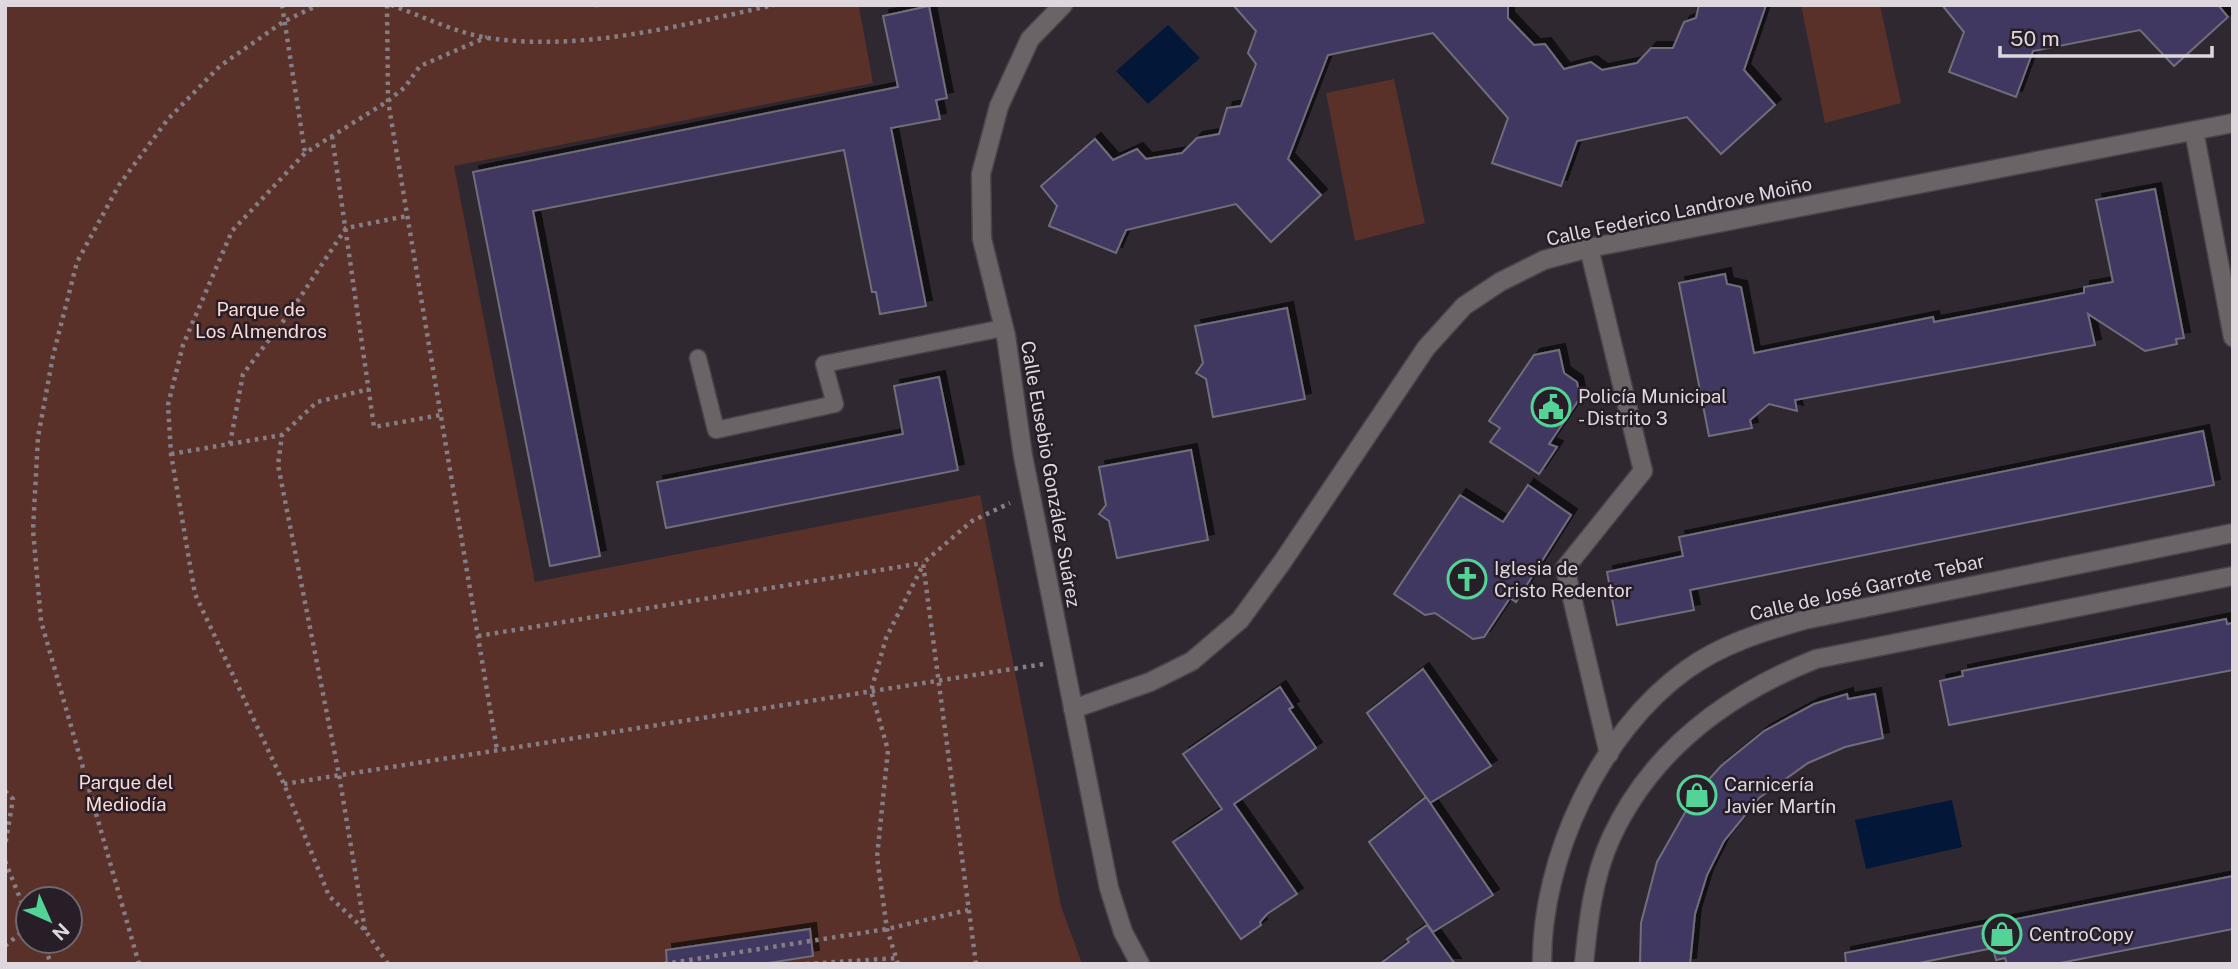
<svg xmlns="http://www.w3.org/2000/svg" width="2238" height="969" font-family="'Public Sans',sans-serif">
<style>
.green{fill:#593129;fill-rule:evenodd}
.water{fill:#031739}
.building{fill:#403760;stroke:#706e7b;stroke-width:2;filter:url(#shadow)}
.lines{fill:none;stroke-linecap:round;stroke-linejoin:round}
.service-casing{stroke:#4c444d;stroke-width:19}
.pedestrian-casing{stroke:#4c444d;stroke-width:21}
.minor-casing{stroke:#4c444d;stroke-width:21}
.tertiary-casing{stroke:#4c444d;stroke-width:21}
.path{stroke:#857e86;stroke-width:4.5;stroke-dasharray:3.5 5;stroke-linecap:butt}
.service{stroke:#6b6466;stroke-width:16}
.pedestrian{stroke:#6b6466;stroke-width:18}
.minor{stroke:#6b6466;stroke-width:18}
.tertiary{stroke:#6b6466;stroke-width:18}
.labels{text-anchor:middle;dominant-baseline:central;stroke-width:5;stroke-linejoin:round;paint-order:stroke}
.street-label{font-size:19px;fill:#ded8de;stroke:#271e27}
.park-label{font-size:19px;fill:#fcd9d2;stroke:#271e27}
.poi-label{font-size:19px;fill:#ded8de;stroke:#271e27;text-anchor:start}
</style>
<defs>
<filter id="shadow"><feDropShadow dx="6" dy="-6" stdDeviation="0" flood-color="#0009"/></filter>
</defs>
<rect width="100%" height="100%" fill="#302831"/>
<g class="green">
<path d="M 5,5 L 866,5 L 859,7 L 873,83 L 454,166 L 535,582 L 980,495 L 1061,906 L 1082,964 L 5,964 ZM 28,899 L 70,899 L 70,941 L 28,941 Z"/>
<polygon points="1801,5 1880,5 1901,103 1825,123"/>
<polygon points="1394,79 1425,223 1355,241 1326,93"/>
</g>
<g class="water">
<polygon points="1168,25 1200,58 1148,104 1116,71"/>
<polygon points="1952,800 1962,847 1866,869 1855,820"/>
</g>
<g class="building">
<polygon points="1233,5 1508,5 1508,18 1534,45 1545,44 1564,69 1591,62 1602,70 1637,63 1651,48 1673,48 1684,22 1696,18 1699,5 1766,5 1744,70 1775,105 1721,154 1687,117 1577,141 1561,186 1492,163 1508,118 1433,33 1328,55 1288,159 1321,195 1271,242 1236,204 1126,230 1116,253 1049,226 1057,206 1041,186 1095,139 1113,160 1137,149 1146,159 1182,153 1197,138 1219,134 1227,108 1241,106 1256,64 1248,53 1256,31"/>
<polygon points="1942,5 2218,5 2228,17 2174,66 2140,30 2033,51 2016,97 1949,72 1964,32"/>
<polygon points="929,6 947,98 936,100 940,119 891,128 926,306 880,314 876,292 872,292 844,150 533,211 600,556 550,566 473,172 898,87 883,16"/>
<polygon points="2155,189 2184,338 2176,339 2177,344 2145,351 2088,314 2095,345 1795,400 1797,411 1769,404 1750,420 1752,428 1709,436 1679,283 1725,274 1727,284 1741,287 1754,353 1933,317 1934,322 2084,293 2084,287 2113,282 2096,200"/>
<polygon points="1287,308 1305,399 1213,417 1206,379 1196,373 1203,363 1195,326"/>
<polygon points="1559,350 1564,373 1577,382 1580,398 1549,444 1557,447 1539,474 1490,442 1500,428 1489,421 1534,355"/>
<polygon points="939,377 958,470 666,528 657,482 903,434 894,386"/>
<polygon points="2203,431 2214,485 1690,590 1694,610 1617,625 1607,572 1683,556 1679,537"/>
<polygon points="1191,450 1208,540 1117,558 1109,521 1099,514 1106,505 1099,467"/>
<polygon points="1528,485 1571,515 1516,602 1510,598 1484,637 1473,639 1435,613 1425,615 1394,594 1460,495 1503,522"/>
<polygon points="2226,619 2227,624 2233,623 2233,670 1949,725 1940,681 1963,676 1962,671"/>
<polygon points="1423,669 1491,766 1430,803 1367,713"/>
<polygon points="1280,687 1293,707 1289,709 1316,748 1234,804 1297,894 1267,914 1260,922 1261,925 1241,939 1173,842 1222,809 1183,754"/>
<polygon points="1847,694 1848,699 1875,694 1883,738 1845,747 1808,763 1759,798 1724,841 1707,875 1695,914 1690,964 1640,964 1641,923 1657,862 1695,795 1721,766 1764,731 1814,704"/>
<polygon points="1426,797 1493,895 1433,932 1369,842"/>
<polygon points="2233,876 2233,929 2055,964 2007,964 2005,958 1996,960 1993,948 1914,964 1846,964 1845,953"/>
<polygon points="1427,925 1455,964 1380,964 1401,948 1409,942 1407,939"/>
<polygon points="810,929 813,956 762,964 667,964 666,950"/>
</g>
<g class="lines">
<defs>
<polyline id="service" points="698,358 716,430 835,404 824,364 1003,328"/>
<g id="pedestrian">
<polyline points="2194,131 2233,337"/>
<polyline points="1589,248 1643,471 1565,568 1609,754"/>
</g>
<g id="minor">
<polyline points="1063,5 1030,39 999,106 981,174 982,239 1006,336 1023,456 1109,888 1123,932 1140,964"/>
<polyline points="1073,709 1150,682 1192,661 1240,620 1283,561 1426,348 1464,306 1500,282 1544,260 1589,248 2233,123"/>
</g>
<g id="tertiary">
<path d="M 1542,964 C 1541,858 1600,732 1686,670 C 1722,644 1762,632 1804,620 L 2233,533"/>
<path d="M 1584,964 C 1588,922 1593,877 1611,838 C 1652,749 1728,694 1816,659 L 2233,576"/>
</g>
</defs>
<use href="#service" class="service-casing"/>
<use href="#pedestrian" class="pedestrian-casing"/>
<use href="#minor" class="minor-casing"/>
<use href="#tertiary" class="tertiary-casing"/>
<g class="path">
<polyline points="282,5 305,153"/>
<polyline points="387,5 388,101 497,750"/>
<path d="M 391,5 C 422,16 456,33 488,38 C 583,52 682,25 774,5"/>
<polyline points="595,5 599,5"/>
<polyline points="332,136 374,427 441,415"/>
<polyline points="230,444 243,374 291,311 346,228 407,216"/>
<polyline points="171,454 282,435"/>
<polyline points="478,636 923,563"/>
<polyline points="284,784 1044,664"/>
<polyline points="5,791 13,799 5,846"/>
<polyline points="5,861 28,918"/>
<polyline points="365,930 339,775 278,465 282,435 317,402 369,389"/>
<polyline points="40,941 52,964"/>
<polyline points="5,946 28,927"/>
<polyline points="139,964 41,621 33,530 38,437 53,356 77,262 119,185 168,119 220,66 283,22 318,5"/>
<polyline points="388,964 365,930 329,896 284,784 195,594 171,454 168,405 183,345 232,231 305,153 388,101 405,87 420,66 487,37"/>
<polyline points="664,964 887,929 968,910"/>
<polyline points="806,964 898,958"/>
<polyline points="898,964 887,929 877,857 888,750 871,691 886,638 923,565"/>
<polyline points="976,964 923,563 972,521 1010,503"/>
</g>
<use href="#service" class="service"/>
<use href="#pedestrian" class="pedestrian"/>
<use href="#minor" class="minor"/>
<use href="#tertiary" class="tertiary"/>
</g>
<defs>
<symbol id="civic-ring" viewBox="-11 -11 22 22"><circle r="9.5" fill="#271e27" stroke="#54d396" stroke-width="1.5"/><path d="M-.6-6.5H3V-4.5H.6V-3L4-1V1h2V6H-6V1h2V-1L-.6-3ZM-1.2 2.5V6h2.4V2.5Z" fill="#54d396"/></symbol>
<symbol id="church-ring" viewBox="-11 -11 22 22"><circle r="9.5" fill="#271e27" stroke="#54d396" stroke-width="1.5"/><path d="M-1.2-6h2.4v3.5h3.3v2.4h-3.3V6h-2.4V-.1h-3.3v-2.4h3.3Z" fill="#54d396"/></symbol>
<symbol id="shop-ring" viewBox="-11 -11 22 22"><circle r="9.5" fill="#271e27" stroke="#54d396" stroke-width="1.5"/><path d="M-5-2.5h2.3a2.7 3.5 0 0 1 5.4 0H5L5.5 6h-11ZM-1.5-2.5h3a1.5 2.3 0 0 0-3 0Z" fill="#54d396"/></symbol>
</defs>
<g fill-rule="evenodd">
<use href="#civic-ring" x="1529" y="385" width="44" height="44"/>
<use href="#church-ring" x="1445" y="557" width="44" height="44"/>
<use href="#shop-ring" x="1675" y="773" width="44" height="44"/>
<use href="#shop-ring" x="1980" y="912" width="44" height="44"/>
</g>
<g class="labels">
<g class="street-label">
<text transform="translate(1679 211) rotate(-12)">Calle Federico Landrove Moiño</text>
<text transform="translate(1051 474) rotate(80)">Calle Eusebio González Suárez</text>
<text transform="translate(1867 587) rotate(-13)">Calle de José Garrote Tebar</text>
</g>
<g class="park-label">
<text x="261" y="309">Parque de<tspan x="261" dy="22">Los Almendros</tspan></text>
<text x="126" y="782">Parque del<tspan x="126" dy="22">Mediodía</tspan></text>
</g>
<g class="poi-label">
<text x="1578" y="396">Policía Municipal<tspan x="1578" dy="22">- Distrito 3</tspan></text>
<text x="1494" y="568">Iglesia de<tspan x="1494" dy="22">Cristo Redentor</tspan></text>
<text x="1724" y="784">Carnicería<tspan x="1724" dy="22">Javier Martín</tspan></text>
<text x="2029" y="934">CentroCopy</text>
</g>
</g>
<rect width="2238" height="969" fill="none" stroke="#ded8de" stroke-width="14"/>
<g transform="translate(49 920) rotate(135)"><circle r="33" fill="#271e27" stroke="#706870" stroke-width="2"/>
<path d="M0-5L12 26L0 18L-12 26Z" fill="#54d396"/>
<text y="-10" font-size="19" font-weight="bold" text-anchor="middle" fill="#ded8de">N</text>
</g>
<path d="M2000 46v10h212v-10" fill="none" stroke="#ded8de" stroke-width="3.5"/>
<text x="2010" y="46" font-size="21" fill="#ded8de" stroke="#271e27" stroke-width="5" paint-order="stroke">50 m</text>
</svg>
